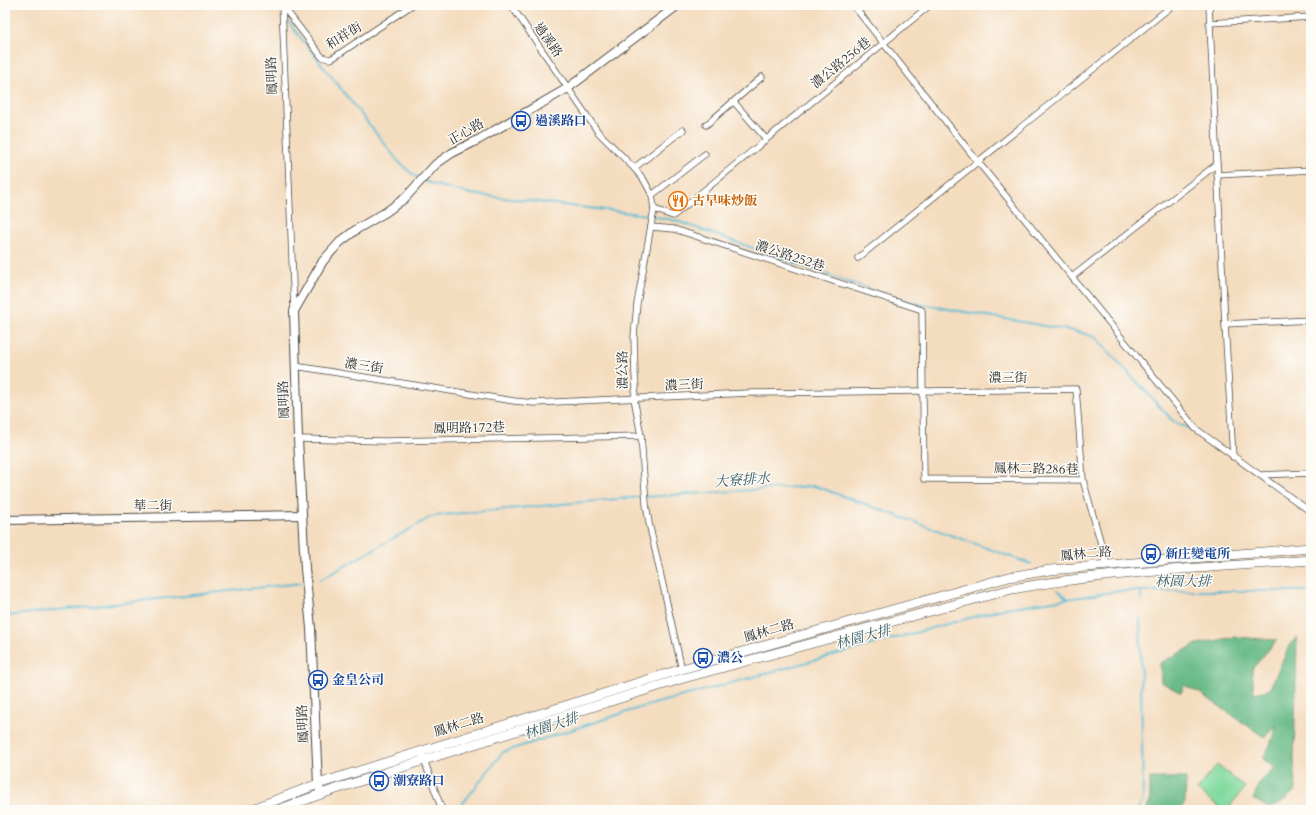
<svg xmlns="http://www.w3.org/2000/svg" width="1316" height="815" font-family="Cardo,'Noto Serif TC',serif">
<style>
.green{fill:#81da9f;stroke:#568265}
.forest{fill:#68ba86;stroke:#4a7258}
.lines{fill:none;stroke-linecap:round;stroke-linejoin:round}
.stream{stroke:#54b9d3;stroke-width:2}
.street-casing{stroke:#494641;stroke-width:7}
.secondary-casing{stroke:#494641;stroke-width:10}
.primary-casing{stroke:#494641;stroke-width:10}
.street{stroke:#fff;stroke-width:5.5}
.secondary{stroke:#fff;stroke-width:8}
.primary{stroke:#fff;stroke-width:9}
.labels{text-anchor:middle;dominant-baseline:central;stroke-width:3;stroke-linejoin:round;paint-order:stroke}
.street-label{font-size:13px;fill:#2b2b2b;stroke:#fdfcf7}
.transit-label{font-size:13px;font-weight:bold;fill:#164399;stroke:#fdfcf7;text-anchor:start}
.food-label{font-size:13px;font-weight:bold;fill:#c56008;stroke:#fdfcf7;text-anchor:start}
.water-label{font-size:14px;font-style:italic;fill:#395d66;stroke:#fdfcf7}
</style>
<rect width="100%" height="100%" fill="#fdfcf7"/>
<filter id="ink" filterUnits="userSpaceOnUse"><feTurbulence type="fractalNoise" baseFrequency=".025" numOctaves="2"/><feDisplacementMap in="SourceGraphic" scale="8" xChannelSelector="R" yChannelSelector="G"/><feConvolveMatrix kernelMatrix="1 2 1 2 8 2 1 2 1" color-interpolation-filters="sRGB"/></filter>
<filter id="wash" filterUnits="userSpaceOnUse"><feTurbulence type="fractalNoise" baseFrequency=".012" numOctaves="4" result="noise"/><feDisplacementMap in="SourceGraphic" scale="16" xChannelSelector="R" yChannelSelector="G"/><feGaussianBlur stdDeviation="0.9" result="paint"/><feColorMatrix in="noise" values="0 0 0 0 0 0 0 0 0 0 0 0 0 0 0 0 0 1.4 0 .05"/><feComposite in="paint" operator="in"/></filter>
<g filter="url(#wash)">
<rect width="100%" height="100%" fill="#f4dcbe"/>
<polygon class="green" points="1217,765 1245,787 1227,810 1223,810 1197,790"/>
<g class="forest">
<path d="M 1235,637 L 1277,640 L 1252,669 L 1254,693 L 1269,690 L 1291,643 L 1297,637 L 1294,759 L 1296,790 C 1288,796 1276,811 1265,806 C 1260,804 1259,801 1253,800 L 1259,783 L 1275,768 L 1263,759 L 1270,745 L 1277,725 L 1264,737 L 1200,693 L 1184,685 L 1181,693 L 1161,682 L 1160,663 L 1197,644 Z"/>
<polygon points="1150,778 1186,778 1185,802 1181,810 1146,810 1150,802"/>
</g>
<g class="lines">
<g class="stream">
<polyline points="289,23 398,161 412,174 419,178"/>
<polyline points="425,181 432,184 471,194 647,215 677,221 848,282 914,303 1079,332 1095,337 1174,422 1195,431"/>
<polyline points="320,580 431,517 442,515 628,498 815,486 1031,564"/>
<polyline points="1058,590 1067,598"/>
<polyline points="1141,599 1141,591"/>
<polyline points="5,616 301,583"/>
<polyline points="457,810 467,798 503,752 639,708 1006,608 1120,591 1311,591"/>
<polyline points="1137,810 1143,801 1140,618"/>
</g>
</g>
</g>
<g filter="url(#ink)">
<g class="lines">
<defs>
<g id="street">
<polyline points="282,5 294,310"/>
<polyline points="282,5 322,57 329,59 333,58 412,5"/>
<polyline points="511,5 598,132 634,168 644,180 652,195 654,209 637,304 634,336 635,375 636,387 634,398 641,436 646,504 649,523 682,670"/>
<polyline points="853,5 978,162 1196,429 1311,512"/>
<polyline points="1209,5 1225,324 1233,457"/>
<polyline points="1209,23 1311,17"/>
<polyline points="734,102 766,139"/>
<polyline points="706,125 762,77"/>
<polyline points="634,168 683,130"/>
<polyline points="1217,175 1311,170"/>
<polyline points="652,195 705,154"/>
<polyline points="654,209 673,216 930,5"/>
<polyline points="651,227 674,229 922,310 924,479 1083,480 1107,565"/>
<polyline points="858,258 1173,5"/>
<polyline points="1072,277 1217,164"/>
<polyline points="1225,324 1311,320"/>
<polyline points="295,366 514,401 534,403 749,393 1076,389 1083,480"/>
<polyline points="298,439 385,441 641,436"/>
<polyline points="1261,475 1311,473"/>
<polyline points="423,757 442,810"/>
</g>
<g id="secondary">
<polyline points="5,520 302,515"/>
<polyline points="321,794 318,784 311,628 305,569 298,439 294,311 323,261 340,242 357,229 386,212 405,198 436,164 452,153 478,140 568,88 678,5"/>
</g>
<g id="primary">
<polyline points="250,810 318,784 682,669 1009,577 1050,570 1311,548"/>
<path d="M 278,810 L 321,794 L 424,760 L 684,678 L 1012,589 C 1111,571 1211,568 1311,560"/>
</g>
</defs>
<use href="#street" class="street-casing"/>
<use href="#secondary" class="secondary-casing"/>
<use href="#primary" class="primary-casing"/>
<use href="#street" class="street"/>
<use href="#secondary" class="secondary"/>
<use href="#primary" class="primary"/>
</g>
</g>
<defs>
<symbol id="bus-ring" viewBox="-11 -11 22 22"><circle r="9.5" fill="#fdfcf7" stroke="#1a4fb4" stroke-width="1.5"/><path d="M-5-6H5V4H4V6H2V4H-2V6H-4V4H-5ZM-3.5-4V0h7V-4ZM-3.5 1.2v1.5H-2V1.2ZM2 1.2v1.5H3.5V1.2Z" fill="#1a4fb4"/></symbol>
<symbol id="restaurant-ring" viewBox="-11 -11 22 22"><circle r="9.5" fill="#fdfcf7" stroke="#e8710a" stroke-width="1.5"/><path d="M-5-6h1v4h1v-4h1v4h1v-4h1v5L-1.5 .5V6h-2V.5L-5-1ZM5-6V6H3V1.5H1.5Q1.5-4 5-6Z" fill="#e8710a"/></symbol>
</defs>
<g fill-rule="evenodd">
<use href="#bus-ring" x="510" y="110" width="22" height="22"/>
<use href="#restaurant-ring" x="667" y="190" width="22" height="22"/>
<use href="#bus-ring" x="1140" y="543" width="22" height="22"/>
<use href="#bus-ring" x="692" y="647" width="22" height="22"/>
<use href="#bus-ring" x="307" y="669" width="22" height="22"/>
<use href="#bus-ring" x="368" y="770" width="22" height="22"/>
</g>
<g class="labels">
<g class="street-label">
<text transform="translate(344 36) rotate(-32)">和祥街</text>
<text transform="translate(548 40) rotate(55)">過溪路</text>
<text transform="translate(841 63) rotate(-39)">濃公路256巷</text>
<text transform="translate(272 76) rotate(-92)">鳳明路</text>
<text transform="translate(466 132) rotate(-29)">正心路</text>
<text transform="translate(790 256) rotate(18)">濃公路252巷</text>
<text transform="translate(364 366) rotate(9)">濃三街</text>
<text transform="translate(623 370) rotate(-90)">濃公路</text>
<text x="1008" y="378">濃三街</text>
<text transform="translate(684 385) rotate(-2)">濃三街</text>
<text transform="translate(284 400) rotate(-92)">鳳明路</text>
<text transform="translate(469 428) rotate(-1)">鳳明路172巷</text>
<text transform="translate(1036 469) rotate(1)">鳳林二路286巷</text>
<text transform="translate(153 506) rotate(-1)">華二街</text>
<text transform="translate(1086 554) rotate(-5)">鳳林二路</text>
<text transform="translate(769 631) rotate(-16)">鳳林二路</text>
<text transform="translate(303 724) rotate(-93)">鳳明路</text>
<text transform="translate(459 725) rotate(-17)">鳳林二路</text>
</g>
<g class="transit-label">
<text x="535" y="121">過溪路口</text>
<text x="1165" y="554">新庄變電所</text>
<text x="717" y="658">濃公</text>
<text x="332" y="680">金皇公司</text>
<text x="393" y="781">潮寮路口</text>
</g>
<g class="food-label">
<text x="692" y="201">古早味炒飯</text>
</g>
<g class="water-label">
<text transform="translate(742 480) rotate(-4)">大寮排水</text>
<text x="1183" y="581">林園大排</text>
<text transform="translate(863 637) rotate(-15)">林園大排</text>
<text transform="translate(551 726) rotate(-18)">林園大排</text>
</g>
</g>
<rect width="1316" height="815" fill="none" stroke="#fdfcf7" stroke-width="20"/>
</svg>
